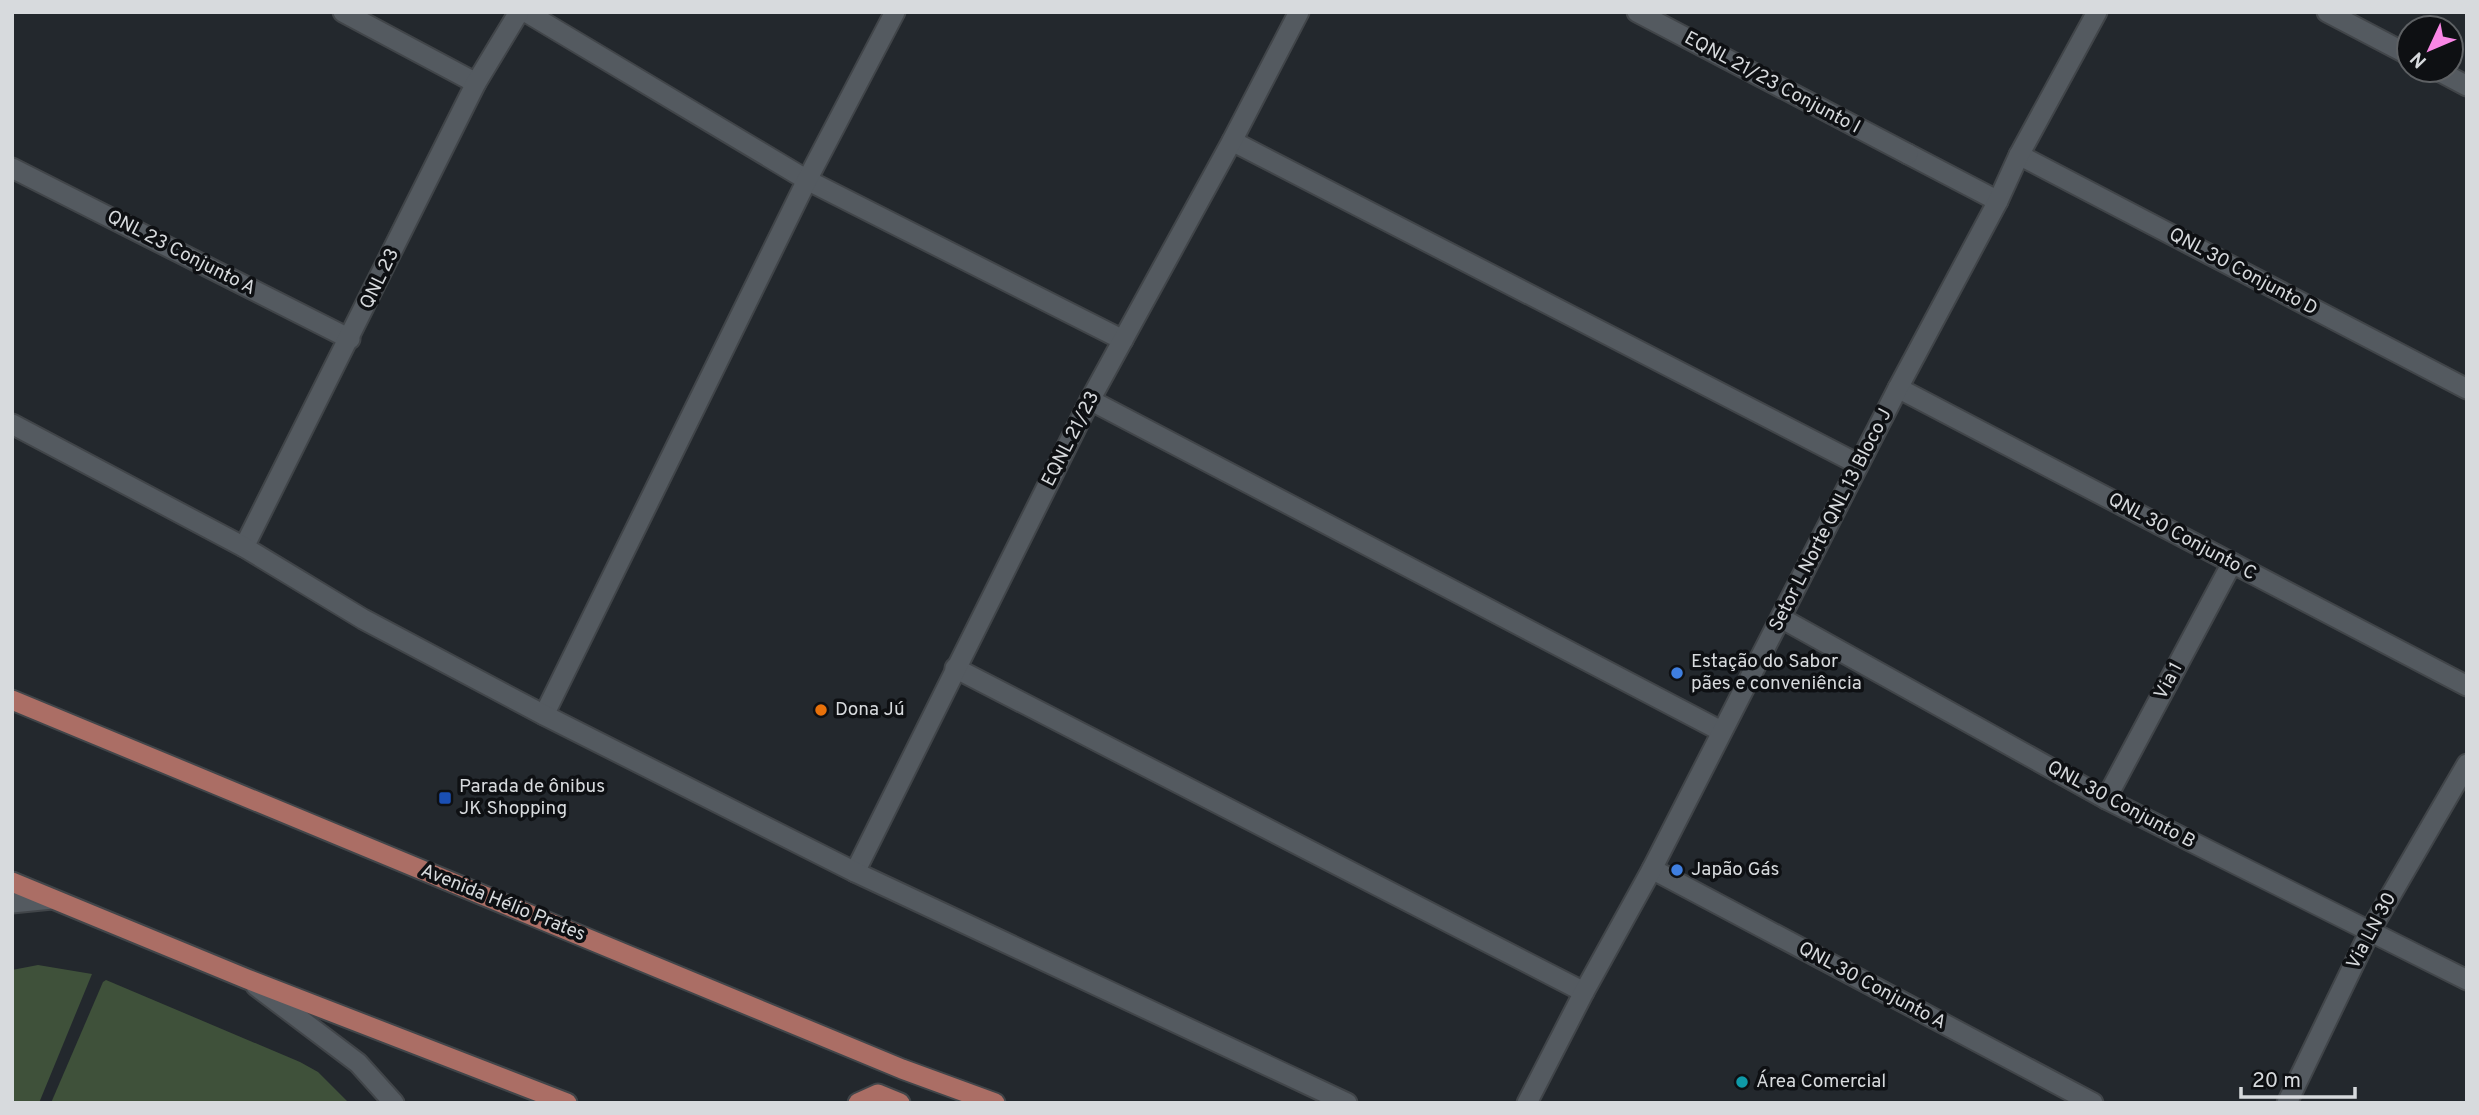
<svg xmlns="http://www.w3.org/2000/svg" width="2479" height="1115" font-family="Overpass,sans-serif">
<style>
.green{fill:#3f513a}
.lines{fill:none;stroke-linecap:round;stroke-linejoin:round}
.service-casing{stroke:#414549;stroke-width:23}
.pedestrian-casing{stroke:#414549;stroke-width:23}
.minor-casing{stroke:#414549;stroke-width:23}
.tertiary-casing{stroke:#414549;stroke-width:23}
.primary-casing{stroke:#414549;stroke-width:23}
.service{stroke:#545a60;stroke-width:19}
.pedestrian{stroke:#545a60;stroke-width:19}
.minor{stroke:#545a60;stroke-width:19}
.tertiary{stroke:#545a60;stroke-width:19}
.primary{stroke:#ab6e65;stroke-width:19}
.shop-dot{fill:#3f7fe0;stroke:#0e1013;stroke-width:2.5}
.food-dot{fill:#e8710a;stroke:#0e1013;stroke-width:2.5}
.transit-dot{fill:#1a4fb4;stroke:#0e1013;stroke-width:2.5}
.culture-dot{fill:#0f9aa8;stroke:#0e1013;stroke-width:2.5}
.labels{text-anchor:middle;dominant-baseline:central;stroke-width:7;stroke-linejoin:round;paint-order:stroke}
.street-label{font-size:19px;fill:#d7dadd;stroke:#0e1013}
.poi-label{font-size:19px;fill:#d7dadd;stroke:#0e1013;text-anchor:start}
</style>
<rect width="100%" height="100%" fill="#23282d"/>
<g class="green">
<polygon points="38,965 92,974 39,1103 12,1103 12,970"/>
<polygon points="106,980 300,1062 318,1072 349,1103 51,1103 103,982"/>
</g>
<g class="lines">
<defs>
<g id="service">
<polyline points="12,903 52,899"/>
<polyline points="256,986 358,1063 394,1103"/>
</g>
<g id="pedestrian">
<polyline points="526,12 807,180 1123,340"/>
<polyline points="1908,154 1998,201"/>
</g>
<g id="minor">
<polyline points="343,12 476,83"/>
<polyline points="1637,12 1908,154"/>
<polyline points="2327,12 2409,55"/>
<polyline points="2437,70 2467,86"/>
<polyline points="1232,141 1858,464"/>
<polyline points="2019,155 2467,389"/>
<polyline points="12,168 350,339"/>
<polyline points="1898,388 2467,686"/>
<polyline points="1090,400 1721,731"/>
<polyline points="244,547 476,83 519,12"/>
<polyline points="1781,618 2106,799 2467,980"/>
<polyline points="955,668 1584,992"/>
<polyline points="544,715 807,180 895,12"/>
<polyline points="2106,799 2232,563"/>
<polyline points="1652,869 2093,1103"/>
<polyline points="855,872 1090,400 1232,141 1299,12"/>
<polyline points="2287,1103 2370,931 2467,764"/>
</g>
<g id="tertiary">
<polyline points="12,424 244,547 363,619 544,715 855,872 1347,1103"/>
<polyline points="1527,1103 1584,992 1652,869 1898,388 1998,201 2019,155 2097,12"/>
</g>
<g id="primary">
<polyline points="12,700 902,1069 995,1103"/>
<polyline points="12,882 247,979 567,1103"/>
<polyline points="858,1103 878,1094 900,1103"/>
</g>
</defs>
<use href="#service" class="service-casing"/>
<use href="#pedestrian" class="pedestrian-casing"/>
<use href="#minor" class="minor-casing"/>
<use href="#tertiary" class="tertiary-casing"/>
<use href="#primary" class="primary-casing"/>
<use href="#service" class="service"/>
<use href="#pedestrian" class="pedestrian"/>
<use href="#minor" class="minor"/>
<use href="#tertiary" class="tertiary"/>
<use href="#primary" class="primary"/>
</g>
<g class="shop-dot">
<circle cx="1677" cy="673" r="7"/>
<circle cx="1677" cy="870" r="7"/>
</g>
<circle class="food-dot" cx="821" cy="710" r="7"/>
<rect class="transit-dot" x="438" y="791" width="14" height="14" rx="3.5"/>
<circle class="culture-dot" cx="1742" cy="1082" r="7"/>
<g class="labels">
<g class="street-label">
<text transform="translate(1772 83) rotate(28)">EQNL 21/23 Conjunto I</text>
<text transform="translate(181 253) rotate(27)">QNL 23 Conjunto A</text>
<text transform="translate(2243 272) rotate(28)">QNL 30 Conjunto D</text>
<text transform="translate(380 279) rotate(-64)">QNL 23</text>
<text transform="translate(1071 439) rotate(-63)">EQNL 21/23</text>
<text transform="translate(1831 520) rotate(-63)">Setor L Norte QNL 13 Bloco J</text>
<text transform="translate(2182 537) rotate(28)">QNL 30 Conjunto C</text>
<text transform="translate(2169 681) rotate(-62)">Via 1</text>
<text transform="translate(2121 805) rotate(28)">QNL 30 Conjunto B</text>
<text transform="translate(503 903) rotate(22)">Avenida Hélio Prates</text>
<text transform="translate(2372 931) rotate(-62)">Via LN 30</text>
<text transform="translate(1872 986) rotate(28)">QNL 30 Conjunto A</text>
</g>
<g class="poi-label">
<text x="1691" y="662">Estação do Sabor<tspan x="1691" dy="22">pães e conveniência</tspan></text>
<text x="835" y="710">Dona Jú</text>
<text x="459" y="787">Parada de ônibus<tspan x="459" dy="22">JK Shopping</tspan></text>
<text x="1691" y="870">Japão Gás</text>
<text x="1756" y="1082">Área Comercial</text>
</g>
</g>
<rect width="2479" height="1115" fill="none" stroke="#d7dadd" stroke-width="28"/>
<g transform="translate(2430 49) rotate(226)"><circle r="33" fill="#0e1013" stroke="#5e6164" stroke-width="2"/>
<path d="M0-5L12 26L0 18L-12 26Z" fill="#fa87e6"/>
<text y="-10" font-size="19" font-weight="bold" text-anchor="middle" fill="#d7dadd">N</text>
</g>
<path d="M2241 1087v10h114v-10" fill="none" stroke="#d7dadd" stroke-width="3.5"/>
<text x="2252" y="1087" font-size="21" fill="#d7dadd" stroke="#0e1013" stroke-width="5" paint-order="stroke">20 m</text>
</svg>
